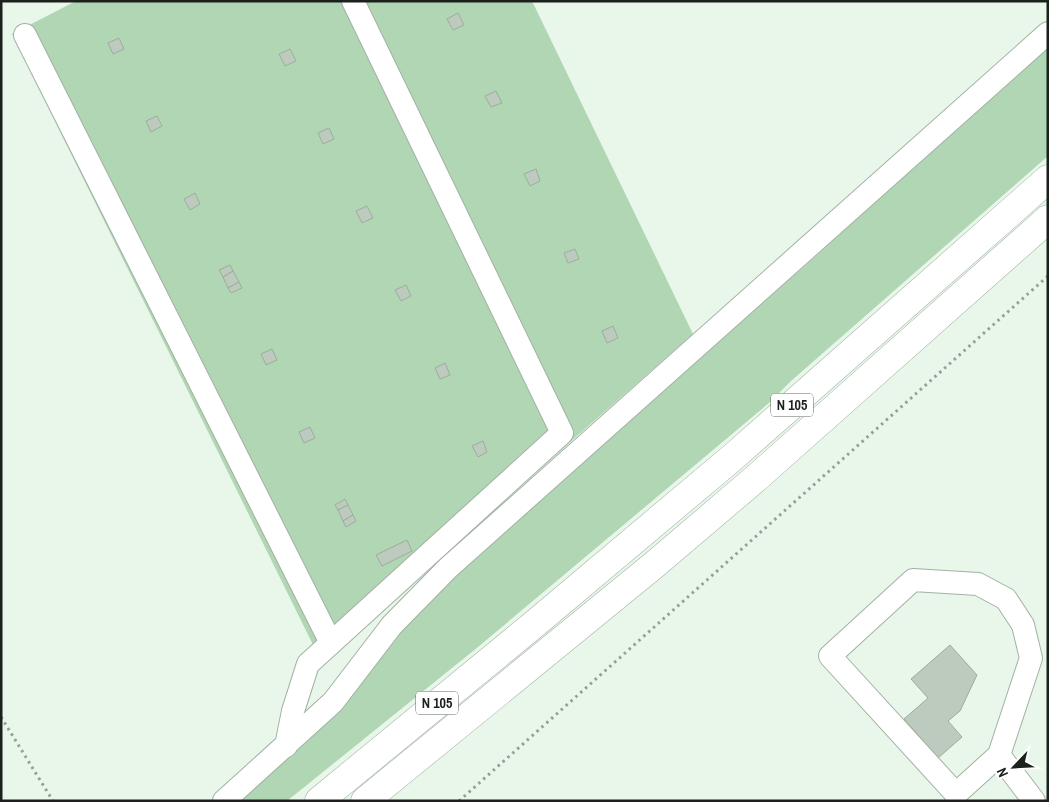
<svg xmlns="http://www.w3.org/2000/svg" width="1049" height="802" font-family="'Archivo Narrow',sans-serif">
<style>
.green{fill:#b0d6b3}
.building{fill:#bdcbbe;stroke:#9eac9f}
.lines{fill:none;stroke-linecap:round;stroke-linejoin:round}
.minor-casing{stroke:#a3b1a4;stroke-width:24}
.highway-casing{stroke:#a3b1a4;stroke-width:29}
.path{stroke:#95a096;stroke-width:3;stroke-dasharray:2.5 4;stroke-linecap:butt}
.minor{stroke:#fff;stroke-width:22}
.highway{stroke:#fff;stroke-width:28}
.labels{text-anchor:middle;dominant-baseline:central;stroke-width:4;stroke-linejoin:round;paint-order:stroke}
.shield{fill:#fff;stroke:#5f6460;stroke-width:1}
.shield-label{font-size:14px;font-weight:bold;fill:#1b211c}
</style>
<rect width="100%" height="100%" fill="#e8f7e9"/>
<g class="green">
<polygon points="76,1 532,1 693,334 321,661 12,34"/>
<polygon points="1048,45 1048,156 791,381 769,403 478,647 287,801 234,801 422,605 617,426 806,265"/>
</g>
<g class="building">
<polygon points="458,13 464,25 453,30 447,19"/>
<polygon points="119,38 124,49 113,54 108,43"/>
<polygon points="290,49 296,61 285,66 279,54"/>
<polygon points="496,91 502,103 491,107 485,96"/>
<polygon points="157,116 162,126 151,132 146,121"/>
<polygon points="329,128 334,139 323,144 318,133"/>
<polygon points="536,169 540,181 530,186 524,174"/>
<polygon points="195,193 200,204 190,210 184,199"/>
<polygon points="367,206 373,218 362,223 356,211"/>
<polygon points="575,249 579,259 568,263 564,253"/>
<polygon points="230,265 233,271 223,277 219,270"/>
<polygon points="233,271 239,282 228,288 223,277"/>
<polygon points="239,282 242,288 231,293 228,288"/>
<polygon points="406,285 411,296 401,301 395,290"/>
<polygon points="613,326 618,338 607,343 602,331"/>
<polygon points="272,349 277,360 266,365 261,354"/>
<polygon points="445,363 450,375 440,379 435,368"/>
<polygon points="310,427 315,438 304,443 299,432"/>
<polygon points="483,441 487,452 478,457 472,446"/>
<polygon points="345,499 348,505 338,510 335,505"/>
<polygon points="348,505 353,515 343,521 338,510"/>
<polygon points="353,515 356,521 346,527 343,521"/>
<polygon points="407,540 412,551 382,566 376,555"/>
<polygon points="950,645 977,675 960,711 948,721 962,737 938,758 904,719 928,698 911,679"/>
</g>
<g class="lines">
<defs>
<g id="minor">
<polyline points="25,35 331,643"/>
<polygon points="913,580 978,584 1006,599 1023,625 1031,658 999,755 956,794 830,656"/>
<polyline points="286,746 293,711 308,664 562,433 353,1"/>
<polyline points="999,755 1034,801"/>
<polyline points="224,801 333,702 392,625 448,568 1048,33"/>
</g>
<g id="highway">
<polyline points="319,801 532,626 733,457 1048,179"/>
<polyline points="365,801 654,565 755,479 1048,219"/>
</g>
</defs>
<use href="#minor" class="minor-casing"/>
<use href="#highway" class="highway-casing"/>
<g class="path">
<polyline points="1,717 53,801"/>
<polyline points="459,801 1048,276"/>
</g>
<use href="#minor" class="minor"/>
<use href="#highway" class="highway"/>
</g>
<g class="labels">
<g class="shield">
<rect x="771" y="393.5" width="42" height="23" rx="4"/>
<rect x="416" y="691.5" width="42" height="23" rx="4"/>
</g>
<g class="shield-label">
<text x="792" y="405">N 105</text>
<text x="437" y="703">N 105</text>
</g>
</g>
<rect width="1049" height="802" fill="none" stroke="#1b211c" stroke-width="5"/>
<g transform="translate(1014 767) rotate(245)" stroke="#ffffff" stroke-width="4" paint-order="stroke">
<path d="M0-4L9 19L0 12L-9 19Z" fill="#1b211c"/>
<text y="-8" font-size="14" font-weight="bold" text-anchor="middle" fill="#1b211c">N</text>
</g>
</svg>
